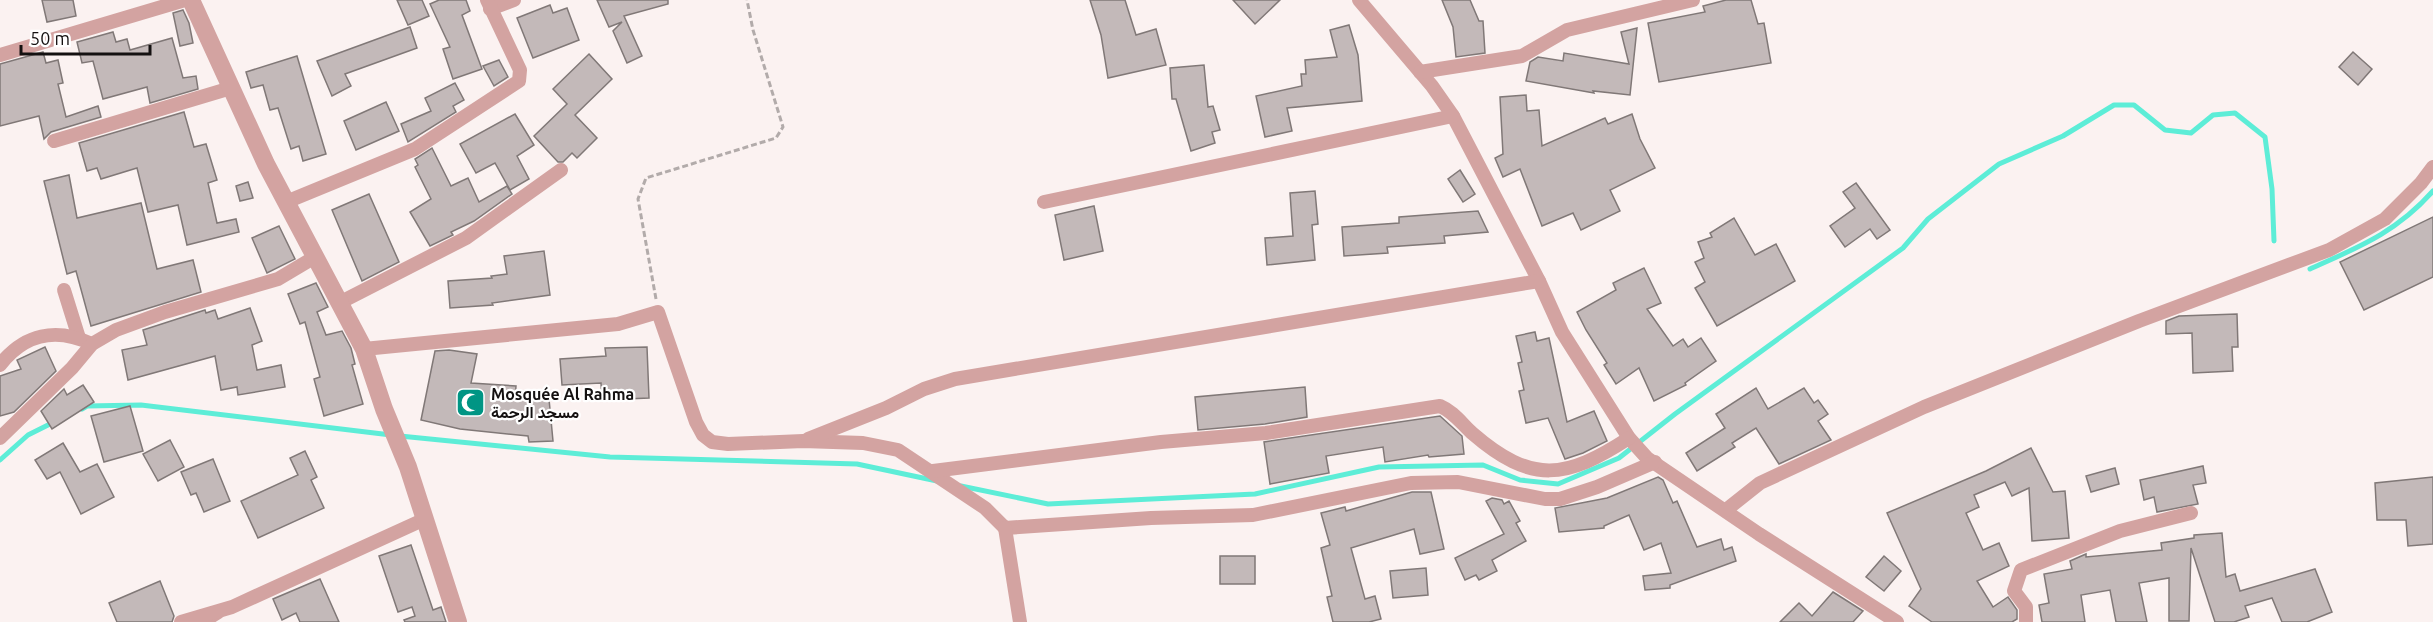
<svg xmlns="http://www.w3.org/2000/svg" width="2433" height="622" font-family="Ubuntu,Vazirmatn,sans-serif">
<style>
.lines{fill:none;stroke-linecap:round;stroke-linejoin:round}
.stream{stroke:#5dedd7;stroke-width:5}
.building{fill:#c3b9b9;stroke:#807877;stroke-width:1.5}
.path{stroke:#b2abaa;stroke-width:3;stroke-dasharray:6 3;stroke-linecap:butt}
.service{stroke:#d3a3a1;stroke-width:7}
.minor{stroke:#d3a3a1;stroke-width:14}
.tertiary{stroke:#d3a3a1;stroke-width:18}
.labels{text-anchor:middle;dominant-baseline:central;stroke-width:4.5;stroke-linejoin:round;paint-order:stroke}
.poi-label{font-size:16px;font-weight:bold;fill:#141111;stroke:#fff;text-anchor:start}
</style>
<rect width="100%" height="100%" fill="#fbf2f1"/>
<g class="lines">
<g class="stream">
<path d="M 2310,269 C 2359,247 2397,232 2433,191"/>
<polyline points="82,409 87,406 141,405 391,435"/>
<polyline points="400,436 610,457 857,464 937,481"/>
<polyline points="0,460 28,435 54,422"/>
<polyline points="961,486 1048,504 1255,494 1379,467 1483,465 1520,480 1558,484 1619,458 1675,414 1903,248 1928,219 1999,164 2063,136 2114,105 2134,105 2165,130 2191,133 2213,115 2235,113 2265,137 2272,189 2274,241"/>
</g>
</g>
<g class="building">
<polygon points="42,0 73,0 76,16 47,22"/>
<polygon points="397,0 422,0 429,16 408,25"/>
<polygon points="439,0 466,0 470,11 462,15 482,69 453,79 443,49 450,47 430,4"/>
<polygon points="597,0 668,0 668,4 624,16 642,56 627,63 613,31 622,22 609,27"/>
<polygon points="1090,0 1125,0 1136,35 1156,29 1166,65 1108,78 1101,35"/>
<polygon points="1233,0 1280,0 1255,24"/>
<polygon points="1442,0 1470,0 1479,21 1483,21 1485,53 1456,57 1453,27"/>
<polygon points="1726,0 1751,0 1758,24 1764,23 1771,63 1659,82 1648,23 1705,12 1703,6"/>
<polygon points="550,5 553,13 567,8 579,40 533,58 517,18"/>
<polygon points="183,10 189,23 193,43 180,46 173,13"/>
<polygon points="1349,25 1358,55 1362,101 1287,108 1292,131 1265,137 1256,96 1302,86 1301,74 1306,74 1305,60 1337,57 1330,30"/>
<polygon points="410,27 417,48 345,74 351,86 332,96 317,61"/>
<polygon points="1637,28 1630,95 1593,91 1594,93 1526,81 1530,62 1538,57 1563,61 1564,53 1629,64 1621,32"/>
<polygon points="113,32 116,42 127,39 130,50 172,38 183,78 196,76 198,89 150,103 147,87 103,99 93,61 82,63 77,42"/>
<polygon points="43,52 46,63 58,60 63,83 58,84 66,117 98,106 101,117 51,132 44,139 39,116 0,126 0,64"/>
<polygon points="2353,52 2372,69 2358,85 2339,67"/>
<polygon points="589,54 612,79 575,115 597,138 577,158 572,153 563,162 558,162 534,136 567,104 553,89"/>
<polygon points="297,56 326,154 303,161 299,146 291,149 278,108 270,110 263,85 251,88 246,72"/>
<polygon points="499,60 508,77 494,86 483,66"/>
<polygon points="1204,65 1208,107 1213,106 1220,130 1212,132 1215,143 1191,151 1176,99 1172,99 1170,68"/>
<polygon points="455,83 464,100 453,106 456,112 408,142 401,124 431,111 425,98"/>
<polygon points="1526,95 1527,111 1539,110 1542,146 1605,118 1608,124 1632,114 1640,139 1655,168 1610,190 1620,211 1581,230 1573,213 1542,226 1520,169 1503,177 1495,158 1503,154 1500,97"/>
<polygon points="386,102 399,131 356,150 344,121"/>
<polygon points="184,112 194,147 206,144 217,180 208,183 217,223 236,219 239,232 187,245 178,205 148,212 137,168 101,179 97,168 87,171 79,143"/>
<polygon points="515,114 534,145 517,156 529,179 510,190 495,163 476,173 460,144"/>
<polygon points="432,148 451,186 468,178 479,202 507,186 512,194 474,221 451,232 453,235 430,246 410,212 431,199 415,167 418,165 415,159"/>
<polygon points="1460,170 1475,194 1463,202 1448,179"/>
<polygon points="69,175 77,218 141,203 157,269 193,260 201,292 91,326 76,271 67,274 44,181"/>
<polygon points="248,182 253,198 240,201 236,186"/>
<polygon points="1856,183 1890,230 1877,239 1870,229 1845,247 1830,226 1855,208 1843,192"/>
<polygon points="1315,191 1318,224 1312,225 1315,260 1267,265 1265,238 1293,236 1290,193"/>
<polygon points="369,194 399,262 362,281 332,210"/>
<polygon points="1094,206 1103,251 1064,260 1055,215"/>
<polygon points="1478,211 1488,232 1444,236 1445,243 1387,247 1388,253 1344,256 1342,227 1399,223 1399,217"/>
<polygon points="2433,217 2433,277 2364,310 2340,262"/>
<polygon points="1734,218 1755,255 1776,244 1795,281 1717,326 1695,288 1705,282 1695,262 1704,258 1698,242 1712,237 1710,233"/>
<polygon points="279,226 295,259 267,273 252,238"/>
<polygon points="544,251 550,295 492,303 493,305 450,308 448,281 492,278 491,276 507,274 504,256"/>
<polygon points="1644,268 1661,303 1647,309 1673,346 1683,339 1688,347 1701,338 1716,361 1685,383 1686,385 1654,401 1639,368 1616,384 1604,365 1607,363 1586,330 1577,312 1616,290 1613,283"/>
<polygon points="316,283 328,307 317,312 326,335 342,331 351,348 355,364 352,365 363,404 324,416 314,379 320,377 305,322 300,324 288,294"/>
<polygon points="250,308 262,341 252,345 257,370 281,365 285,387 238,395 237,387 221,390 215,356 128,380 122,350 147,345 143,330 205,310 206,313 215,310 218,319"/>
<polygon points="2237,314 2238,347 2232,347 2233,371 2193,373 2192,333 2166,334 2166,321 2179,316"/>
<polygon points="1535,332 1537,341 1549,338 1567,422 1594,411 1607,441 1583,453 1565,459 1548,418 1526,423 1519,391 1524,390 1518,363 1522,362 1516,336"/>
<polygon points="45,347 56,371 14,412 0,416 0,376 21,369 17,360"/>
<polygon points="647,347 649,398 602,400 601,383 562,385 560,359 606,356 605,348"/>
<polygon points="449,350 477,354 471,383 516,386 515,399 549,399 553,441 529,442 528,436 460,429 421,420 435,351"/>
<polygon points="83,385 94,402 52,429 41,411 64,389 67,395"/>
<polygon points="1305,387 1307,417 1265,424 1198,430 1195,397"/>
<polygon points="1756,388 1768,409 1804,388 1814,403 1818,400 1828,414 1818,421 1831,440 1779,464 1756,428 1732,443 1735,447 1697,471 1686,453 1725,428 1716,414"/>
<polygon points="130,406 143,451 104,462 91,416"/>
<polygon points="1440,416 1462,436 1464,454 1429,457 1428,455 1385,462 1383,447 1326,456 1329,473 1270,484 1264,442"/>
<polygon points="170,440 184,467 158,481 143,454"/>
<polygon points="63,443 80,472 97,464 114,497 81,514 60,472 47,479 35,460"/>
<polygon points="2031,448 2053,492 2065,491 2069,538 2032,541 2029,488 2012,496 2005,482 1974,495 1979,507 1966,513 1983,550 1999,543 2009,566 1977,581 1993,607 2008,597 2017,610 2017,619 2012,622 1932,622 1909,606 1921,589 1887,513 1986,471"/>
<polygon points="305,451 317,477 311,480 324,508 258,538 241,501 298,475 290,458"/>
<polygon points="213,459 230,501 204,512 196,493 191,495 181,472"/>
<polygon points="2203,466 2206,483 2193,485 2198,504 2157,512 2154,497 2144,500 2140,480"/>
<polygon points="2115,468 2119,484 2091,492 2086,476"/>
<polygon points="1658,477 1663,480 1673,503 1677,501 1697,547 1721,539 1724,550 1732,547 1736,561 1670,585 1670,588 1645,590 1643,576 1671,573 1661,543 1644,550 1629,515 1604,526 1604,528 1559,532 1555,508 1607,498"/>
<polygon points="2433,477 2433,544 2408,546 2406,520 2377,520 2375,483"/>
<polygon points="1412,492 1431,492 1444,549 1420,554 1414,529 1351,548 1365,599 1375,596 1381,619 1369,622 1333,622 1327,597 1332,596 1321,548 1330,545 1321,513 1345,507 1346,511"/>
<polygon points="1492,498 1502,500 1504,504 1509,501 1520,521 1516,523 1526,541 1492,560 1497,571 1479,580 1476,575 1465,580 1455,558 1504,534 1486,501"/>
<polygon points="2222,533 2226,577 2235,574 2240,591 2315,569 2332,612 2307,622 2282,622 2272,598 2245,606 2249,617 2234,622 2215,622 2191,548 2189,621 2169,621 2169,578 2139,583 2147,622 2116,622 2110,590 2081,595 2085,622 2042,622 2039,605 2049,603 2044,574 2072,569 2070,561 2086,554 2086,557 2162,550 2161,543 2194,538 2194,535"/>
<polygon points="411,545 433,610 441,607 446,622 405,622 404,620 415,616 412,607 398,612 379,556"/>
<rect x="1220" y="556" width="35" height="28"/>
<polygon points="1884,556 1901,571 1884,591 1866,577"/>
<polygon points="1426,568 1428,595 1393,598 1390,571"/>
<polygon points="320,579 339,622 300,622 296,613 282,620 273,599"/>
<polygon points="160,581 174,616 172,622 117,622 109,603"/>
<polygon points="1833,592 1863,611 1853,622 1780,622 1799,603 1812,616"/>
</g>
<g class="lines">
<polyline class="path" points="656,299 638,199 646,178 776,138 783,127 753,30 747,0"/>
<polyline class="service" points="209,622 220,615"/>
<g class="minor">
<polyline points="1359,0 1432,86 1453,116 1539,281 1562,332 1629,438 1647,458 1759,534 1897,622"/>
<polyline points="490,9 514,0"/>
<polyline points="0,55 185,0"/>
<polyline points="1420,72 1522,56 1567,30 1693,0"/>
<polyline points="54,141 231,88"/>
<polyline points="286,202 415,149 519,81 520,70 487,0"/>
<polyline points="1044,202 1453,116"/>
<polyline points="64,290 79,338"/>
<polyline points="339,303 466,238 561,170"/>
<polyline points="364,349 618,324 658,312 696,422 703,435 712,442 728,444 803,441 863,443 898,450 985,508 1005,528 1151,518 1253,515 1411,483 1458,482 1545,499 1560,499 1597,487 1655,462"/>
<path d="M 0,365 C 24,334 56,327 92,344"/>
<polyline points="0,438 72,368 92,344 116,330 165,312 278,279 315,257"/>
<polyline points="808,439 886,408 924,389 955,379 1539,281"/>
<path d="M 933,471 L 1161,442 L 1266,433 L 1440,406 C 1454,412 1461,423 1472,433 C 1532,485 1566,479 1629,438"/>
<polyline points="1726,510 1760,483 1924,407 2139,321 2329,250 2385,219 2421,183 2433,167"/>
<polyline points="1005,528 1020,622"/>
<polyline points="181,622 232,607 425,519"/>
<polyline points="2026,622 2026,607 2014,591 2021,570 2120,531 2191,513"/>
</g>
<polyline class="tertiary" points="191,0 266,164 364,349 384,409 408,467 458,622"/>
</g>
<defs>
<symbol id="mosque-square" viewBox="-11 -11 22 22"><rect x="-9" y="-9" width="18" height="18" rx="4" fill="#009584" stroke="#fff"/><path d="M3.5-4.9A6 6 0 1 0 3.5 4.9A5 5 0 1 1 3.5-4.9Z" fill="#fff"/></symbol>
</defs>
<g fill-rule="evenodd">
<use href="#mosque-square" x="454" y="386" width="33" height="33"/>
</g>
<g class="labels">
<g class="poi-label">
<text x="491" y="394">Mosquée Al Rahma<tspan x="491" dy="18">مسجد الرحمة</tspan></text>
</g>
</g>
<path d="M21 45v9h129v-9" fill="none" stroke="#141111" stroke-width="3"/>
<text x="30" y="45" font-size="18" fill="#141111" stroke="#ffffff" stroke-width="4.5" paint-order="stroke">50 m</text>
</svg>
